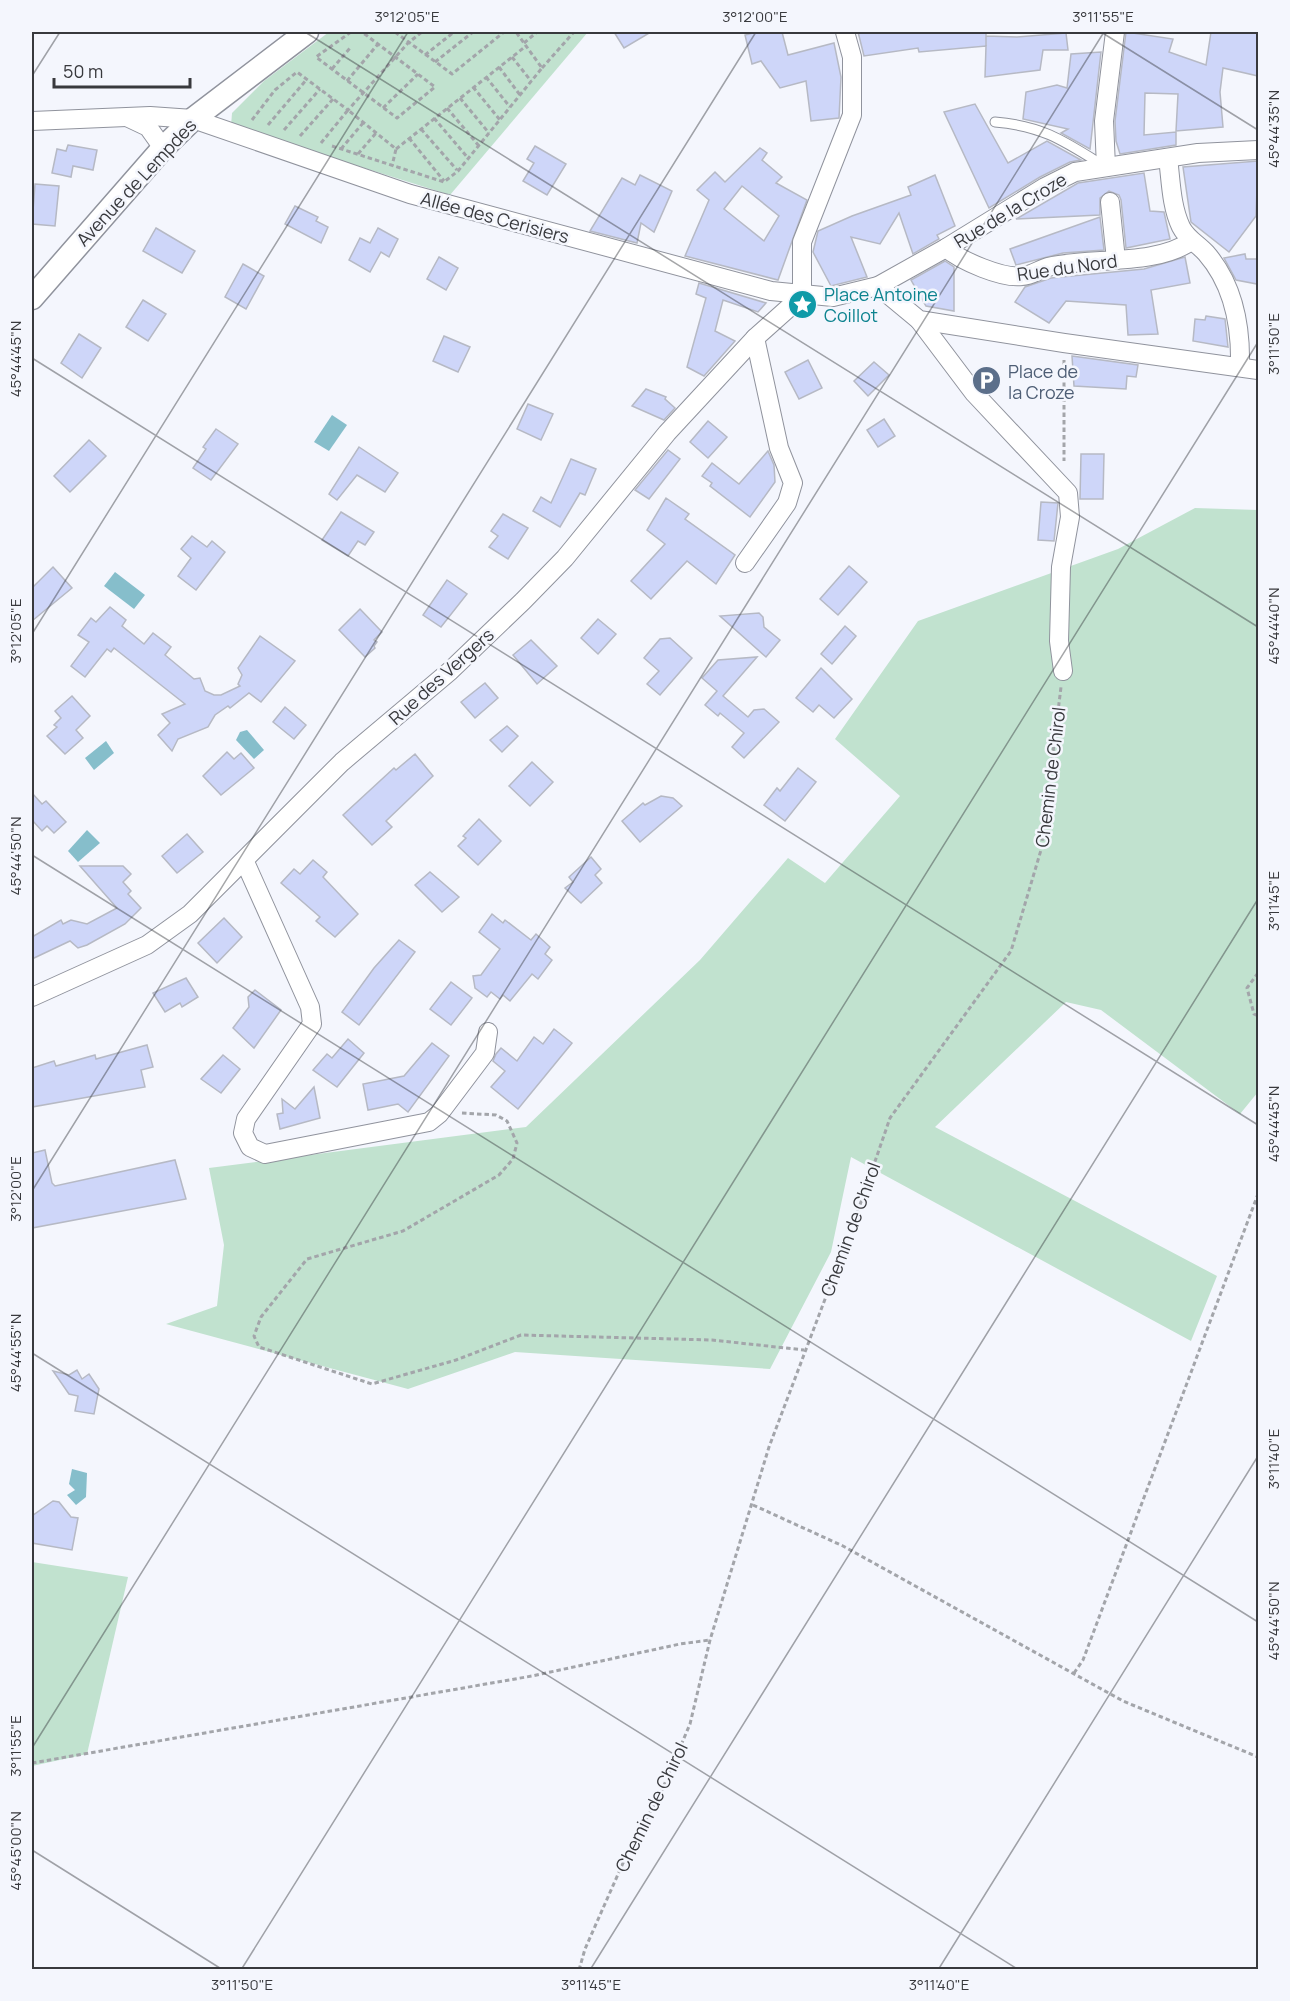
<svg xmlns="http://www.w3.org/2000/svg" width="1290" height="2001" font-family="Manrope,sans-serif">
<style>
.green{fill:#c1e2cf}
.water{fill:#86becb}
.building{fill:#ced6f9;stroke:#b6b9c4;stroke-width:1.5;fill-rule:evenodd}
.lines{fill:none;stroke-linecap:round;stroke-linejoin:round}
.service-casing{stroke:#90939d;stroke-width:11}
.minor-casing{stroke:#90939d;stroke-width:20}
.tertiary-casing{stroke:#90939d;stroke-width:25}
.path{stroke:#a3a5aa;stroke-width:3;stroke-dasharray:4.5 3;stroke-linecap:butt}
.service{stroke:#fff;stroke-width:9}
.minor{stroke:#fff;stroke-width:18}
.tertiary{stroke:#fff;stroke-width:22}
.ticks{fill:none;stroke:#38393d;stroke-width:1.5;stroke-opacity:0.45}
.labels{text-anchor:middle;dominant-baseline:central;stroke-width:5;stroke-linejoin:round;paint-order:stroke}
.street-label{font-size:18px;fill:#38393d;stroke:#f4f6fd}
.culture-label{font-size:18px;fill:#0d838f;stroke:#f4f6fd;text-anchor:start}
.service-label{font-size:18px;fill:#4e5e75;stroke:#f4f6fd;text-anchor:start}
.neatline{fill:none;stroke:#38393d;stroke-width:2}
.ticks-label{font-size:15px;text-anchor:middle;fill:#38393d}
</style>
<rect width="100%" height="100%" fill="#f4f6fd"/>
<g class="green">
<polygon points="329,32 588,32 450,195 231,126 232,113 264,81"/>
<polygon points="1195,508 1258,510 1258,1092 1240,1114 1101,1010 1066,1002 935,1127 1217,1276 1191,1341 851,1157 831,1252 770,1369 515,1352 408,1389 166,1324 217,1306 224,1245 209,1168 526,1127 700,960 788,858 825,883 900,796 835,739 918,621 1118,549"/>
<polygon points="32,1562 128,1577 87,1754 32,1766"/>
</g>
<g class="water">
<polygon points="332,415 347,425 329,451 314,442"/>
<polygon points="115,572 145,595 134,609 104,586"/>
<polygon points="247,730 264,750 254,759 236,740 240,732"/>
<polygon points="106,741 114,753 94,770 85,758"/>
<polygon points="87,830 100,843 78,862 68,851"/>
<polygon points="72,1469 87,1473 86,1497 76,1505 67,1495 75,1490 69,1484"/>
</g>
<g class="building">
<polygon points="614,32 651,32 624,48"/>
<polygon points="757,32 782,32 788,55 834,43 841,77 839,118 811,121 806,81 780,88 761,61 752,64 745,35"/>
<polygon points="858,32 986,32 986,46 986,36 1017,37 1066,33 1068,50 1043,50 1040,70 985,77 986,46 919,52 918,48 864,56"/>
<polygon points="1126,32 1173,39 1169,52 1206,65 1211,32 1258,32 1258,76 1223,68 1220,92 1223,127 1176,131 1178,94 1145,93 1144,135 1176,132 1176,145 1120,154 1116,141 1115,121"/>
<polygon points="1101,52 1090,149 1061,133 1068,129 1023,119 1026,92 1057,85 1067,88 1071,54"/>
<polygon points="975,104 1008,163 1047,141 1081,160 1070,162 1040,177 989,208 944,112"/>
<polygon points="68,145 97,150 93,170 73,166 71,177 52,173 57,149 66,151"/>
<polygon points="535,146 566,164 547,195 523,181 534,163 527,159"/>
<path d="M 760,148 L 767,153 L 762,160 L 782,177 L 776,183 L 807,200 L 778,280 L 685,256 L 709,200 L 697,190 L 715,172 L 725,182 ZM 742,186 L 779,216 L 764,241 L 724,209 Z"/>
<polygon points="1258,161 1256,216 1229,252 1191,222 1183,167"/>
<polygon points="1144,173 1150,211 1164,212 1170,239 1126,248 1121,200 1119,195 1109,191 1100,198 1100,215 1016,219 1078,183"/>
<polygon points="640,175 672,191 654,232 641,223 637,243 590,231 622,178 635,185"/>
<polygon points="935,175 955,226 937,235 939,239 913,254 899,213 880,244 851,237 867,277 831,286 813,252 818,231 852,216 911,195 908,187"/>
<polygon points="35,184 59,186 55,226 32,224"/>
<polygon points="295,206 318,217 316,221 328,227 321,243 285,224"/>
<polygon points="1100,217 1104,250 1063,253 1016,265 1010,249"/>
<polygon points="156,228 195,251 182,273 143,251"/>
<polygon points="378,228 398,239 389,257 381,252 370,272 349,260 360,238 370,243"/>
<polygon points="1245,254 1246,259 1258,259 1257,284 1236,280 1224,258"/>
<polygon points="439,257 458,268 446,290 427,279"/>
<polygon points="1185,257 1190,283 1151,290 1158,334 1128,335 1126,305 1066,301 1049,323 1015,302 1025,287 1051,278 1144,269"/>
<polygon points="945,261 954,267 954,311 926,306 911,280"/>
<polygon points="243,264 264,276 246,309 225,297"/>
<polygon points="699,283 766,303 758,312 723,300 715,331 735,341 704,376 687,367 706,298 696,294"/>
<polygon points="143,300 166,314 148,341 126,327"/>
<polygon points="1206,316 1225,319 1228,347 1193,341 1195,319 1205,320"/>
<polygon points="79,334 101,348 82,378 61,363"/>
<polygon points="444,336 470,347 458,372 433,361"/>
<polygon points="1072,356 1138,365 1136,377 1127,376 1126,389 1074,386"/>
<polygon points="808,360 822,388 799,399 785,372"/>
<polygon points="874,362 889,375 868,396 854,381"/>
<polygon points="646,389 666,397 665,399 675,408 664,420 632,406"/>
<polygon points="528,404 553,414 541,440 517,429"/>
<polygon points="884,419 895,436 878,447 867,430"/>
<polygon points="708,421 727,437 708,458 690,442"/>
<polygon points="216,429 238,444 211,480 193,468 206,449 203,447"/>
<polygon points="89,440 106,456 70,492 54,476"/>
<polygon points="359,447 398,473 385,492 357,475 337,500 329,494"/>
<polygon points="668,450 680,459 649,499 635,490"/>
<polygon points="768,451 774,465 775,482 750,517 710,486 712,483 702,476 712,463 739,484"/>
<polygon points="1081,454 1104,454 1103,499 1080,499"/>
<polygon points="571,459 596,469 585,495 580,493 560,527 533,511 541,497 551,503"/>
<polygon points="666,498 689,514 685,519 735,555 716,584 687,561 651,599 631,581 665,544 647,530"/>
<polygon points="1041,502 1058,503 1054,541 1038,540"/>
<polygon points="341,512 374,532 365,545 358,541 348,556 322,540"/>
<polygon points="503,514 528,528 508,559 489,547 498,536 491,531"/>
<polygon points="192,536 207,547 212,541 225,552 196,590 178,576 191,558 181,549"/>
<polygon points="849,566 867,582 838,615 820,599"/>
<polygon points="53,567 72,588 32,621 32,588"/>
<polygon points="447,580 467,594 441,627 423,615"/>
<polygon points="110,607 126,620 122,626 144,644 153,633 171,647 165,655 194,679 200,678 205,691 214,695 221,695 240,686 238,684 242,675 238,668 260,636 295,661 261,702 249,693 230,708 228,706 215,715 208,727 178,739 172,751 158,735 170,723 162,714 185,704 114,648 111,652 107,649 85,677 71,666 89,642 78,635 91,618 96,622"/>
<polygon points="360,609 382,632 374,640 377,642 374,646 375,648 365,657 339,630"/>
<polygon points="759,613 763,617 764,627 780,640 766,657 720,616"/>
<polygon points="598,619 616,634 598,654 581,638"/>
<polygon points="845,626 856,636 832,664 821,654"/>
<polygon points="670,638 692,658 660,695 647,684 659,671 644,658 660,639"/>
<polygon points="531,640 557,666 537,684 513,655"/>
<polygon points="757,657 723,696 748,717 754,710 764,709 779,722 744,758 732,747 744,733 720,713 718,716 705,705 717,691 702,678 718,660"/>
<polygon points="821,668 852,699 834,718 819,705 813,712 796,698"/>
<polygon points="485,683 498,698 475,718 461,702"/>
<polygon points="72,696 90,716 76,730 83,738 65,754 47,736 57,727 54,725 61,718 55,711"/>
<polygon points="285,707 306,725 294,739 273,722"/>
<polygon points="507,726 518,736 502,752 490,740"/>
<polygon points="227,752 234,759 241,753 254,768 221,795 203,776"/>
<polygon points="415,754 433,776 386,821 392,827 372,845 343,815 394,768 396,770"/>
<polygon points="532,762 553,782 530,806 509,786"/>
<polygon points="798,768 816,782 785,821 764,805 777,788 780,791"/>
<polygon points="32,793 42,804 46,801 66,822 54,833 47,826 42,831 32,820"/>
<polygon points="661,796 673,798 682,806 640,842 622,821 643,803 645,805"/>
<polygon points="479,819 501,841 478,865 458,846 466,838 463,836"/>
<polygon points="187,834 203,852 177,873 162,856"/>
<polygon points="591,857 601,869 595,875 602,883 581,903 565,888 573,882 569,877"/>
<polygon points="313,860 327,872 323,877 358,914 335,937 316,921 320,917 281,883 294,869 300,874"/>
<polygon points="80,866 123,866 131,874 123,882 131,891 128,894 141,908 125,924 87,945 78,948 70,941 32,959 32,937 61,920 63,924 71,920 87,924 117,908"/>
<polygon points="430,872 459,897 442,912 415,885"/>
<polygon points="492,914 503,923 505,920 531,940 536,934 550,947 545,954 552,960 538,979 532,974 510,1001 503,995 500,999 491,992 487,997 475,988 473,976 481,975 500,949 479,932"/>
<polygon points="224,918 242,937 217,963 198,943"/>
<polygon points="399,940 415,952 359,1025 342,1012 374,968"/>
<polygon points="186,978 198,997 182,1007 180,1003 165,1012 153,993"/>
<polygon points="451,982 472,998 451,1025 430,1009"/>
<polygon points="255,990 281,1010 254,1048 233,1028 249,1007 248,997"/>
<polygon points="554,1029 572,1043 518,1109 491,1087 505,1071 493,1061 496,1054 501,1048 517,1061 534,1037 543,1044"/>
<polygon points="348,1039 364,1053 337,1087 313,1070 327,1054 332,1058"/>
<polygon points="432,1043 449,1056 408,1112 398,1104 368,1110 363,1084 404,1076"/>
<polygon points="147,1045 153,1067 141,1070 145,1087 32,1107 32,1068 54,1061 56,1066 95,1055 96,1059"/>
<polygon points="223,1055 240,1069 221,1093 201,1079"/>
<polygon points="314,1087 320,1118 280,1129 277,1114 283,1113 282,1099 295,1109"/>
<polygon points="45,1150 52,1183 55,1186 175,1160 186,1199 32,1228 32,1153"/>
<polygon points="77,1370 82,1379 89,1374 99,1389 94,1414 75,1411 78,1396 69,1394 53,1371 69,1375"/>
<polygon points="53,1501 59,1502 71,1517 78,1518 72,1550 32,1543 32,1516"/>
</g>
<g class="lines">
<defs>
<path id="service" d="M 995,122 C 1043,126 1064,141 1104,166"/>
<g id="minor">
<polyline points="129,118 148,127 163,148"/>
<polyline points="32,121 150,116 193,119 410,194 771,291 833,297 878,286 946,248 1045,187 1075,172 1198,153 1258,150"/>
<path d="M 1168,158 C 1171,181 1171,206 1181,227 C 1187,239 1198,244 1206,253 C 1234,285 1241,326 1240,366"/>
<polyline points="1106,167 1104,121 1115,32"/>
<polyline points="1110,202 1116,260"/>
<path d="M 946,248 C 961,261 1003,279 1022,276 C 1031,276 1040,269 1048,267 C 1089,257 1157,266 1191,241"/>
<polyline points="878,286 919,320 1064,343 1258,370"/>
<polyline points="802,296 802,242 852,115 852,57 845,32"/>
<polyline points="919,320 974,393 1068,493 1070,517 1061,567 1059,641 1063,671"/>
<polyline points="745,563 787,503 793,483 779,448 755,338"/>
<polyline points="245,862 310,1007 312,1024 246,1119 243,1133 250,1147 265,1154 429,1122 439,1114 485,1053 488,1032"/>
<polyline points="32,997 147,945 190,914 342,762 450,671 523,601 565,558 667,433 755,338 802,296"/>
</g>
<polyline id="tertiary" points="32,298 163,148 193,119 307,32"/>
</defs>
<use href="#service" class="service-casing"/>
<use href="#minor" class="minor-casing"/>
<use href="#tertiary" class="tertiary-casing"/>
<g class="path">
<polyline points="351,32 316,57 397,118 435,87 362,32"/>
<polyline points="395,32 452,74 504,32"/>
<polyline points="524,43 537,32"/>
<polyline points="425,55 454,32"/>
<polyline points="512,57 531,81"/>
<polyline points="435,62 473,32"/>
<polyline points="499,67 520,95"/>
<polyline points="542,68 574,32"/>
<polyline points="332,69 350,48"/>
<polyline points="486,77 510,107"/>
<polyline points="347,81 378,44"/>
<polyline points="473,87 500,120"/>
<polyline points="460,98 489,133"/>
<polyline points="383,108 418,74"/>
<polyline points="447,108 479,146"/>
<polyline points="434,118 468,158"/>
<polyline points="252,120 275,90 297,72 348,110 408,43 422,32"/>
<polyline points="268,125 307,79"/>
<polyline points="421,129 457,170"/>
<polyline points="284,130 320,89"/>
<polyline points="300,136 333,99"/>
<polyline points="409,138 444,181"/>
<polyline points="321,143 348,110 396,149 392,166"/>
<polyline points="332,146 444,182 458,171 542,68 516,32"/>
<polyline points="341,149 363,123"/>
<polyline points="396,149 526,46"/>
<polyline points="358,154 376,133"/>
<polyline points="1064,360 1064,461"/>
<polyline points="1258,973 1247,988 1254,1014 1258,1016"/>
<polyline points="462,1113 496,1115 507,1121 517,1143 513,1159 499,1175 403,1231 307,1259 261,1317 254,1336 259,1347 372,1384 456,1360 521,1335 712,1340 804,1350"/>
<polyline points="753,1505 843,1546 1123,1701 1258,1757"/>
<polyline points="1074,1673 1083,1660 1258,1194"/>
<polyline points="32,1763 532,1676 680,1644 710,1640"/>
<polyline points="579,1970 585,1949 623,1863 662,1790 690,1724 710,1640 769,1447 852,1228 890,1118 1011,951 1041,850 1061,687"/>
</g>
<use href="#service" class="service"/>
<use href="#minor" class="minor"/>
<use href="#tertiary" class="tertiary"/>
</g>
<path class="ticks" d="M 305,32 L 1258,627M 1101,32 L 1258,130M 32,76 L 60,32M 32,358 L 1258,1125M 32,634 L 408,32M 32,855 L 1258,1622M 32,1191 L 756,32M 32,1353 L 1019,1970M 32,1748 L 1104,32M 32,1850 L 223,1970M 241,1970 L 1258,342M 590,1970 L 1258,899M 938,1970 L 1258,1456"/>
<defs>
<symbol id="sight-disc" viewBox="-11 -11 22 22"><circle r="9.5" fill="#0f9aa8" stroke="#f4f6fd"/><path d="M0-6L1.8-2.2L6-1.7L2.9 1.2L3.7 5.4L0 3.3L-3.7 5.4L-2.9 1.2L-6-1.7L-1.8-2.2Z" fill="#fff"/></symbol>
<symbol id="parking-disc" viewBox="-11 -11 22 22"><circle r="9.5" fill="#5c6f8a" stroke="#f4f6fd"/><path d="M-3.5-5.5H1a3.5 3.5 0 0 1 0 7H-1V5.5H-3.5ZM-1-3.4V-.6H.8a1.4 1.4 0 0 0 0-2.8Z" fill="#fff"/></symbol>
</defs>
<g fill-rule="evenodd">
<use href="#sight-disc" x="786" y="288" width="33" height="33"/>
<use href="#parking-disc" x="970" y="364" width="33" height="33"/>
</g>
<g class="labels">
<g class="street-label">
<text transform="translate(136 182) rotate(-47)">Avenue de Lempdes</text>
<text transform="translate(1010 210) rotate(-31)">Rue de la Croze</text>
<text transform="translate(495 217) rotate(15)">Allée des Cerisiers</text>
<text transform="translate(1067 267) rotate(-8)">Rue du Nord</text>
<text transform="translate(441 676) rotate(-42)">Rue des Vergers</text>
<text transform="translate(1050 777) rotate(-83)">Chemin de Chirol</text>
<text transform="translate(850 1229) rotate(-70)">Chemin de Chirol</text>
<text transform="translate(651 1807) rotate(-64)">Chemin de Chirol</text>
</g>
<g class="culture-label">
<text x="824" y="294">Place Antoine<tspan x="824" dy="21">Coillot</tspan></text>
</g>
<g class="service-label">
<text x="1008" y="371">Place de<tspan x="1008" dy="21">la Croze</tspan></text>
</g>
</g>
<rect width="1290" height="2001" fill="none" stroke="#f4f6fd" stroke-width="66"/>
<path d="M54 78v9h136v-9" fill="none" stroke="#38393d" stroke-width="3"/>
<text x="63" y="78" font-size="18" fill="#38393d" stroke="#f4f6fd" stroke-width="4.5" paint-order="stroke">50 m</text>
<rect x="33" y="33" width="1224" height="1935" class="neatline"/>
<g class="ticks-label">
<text x="407" y="22">3°12'05"E</text>
<text x="755" y="22">3°12'00"E</text>
<text x="1103" y="22">3°11'55"E</text>
<text transform="translate(1274 129) rotate(-90)" y="5">45°44'35"N</text>
<text transform="translate(1274 344) rotate(-90)" y="5">3°11'50"E</text>
<text transform="translate(16 359) rotate(-90)" y="5">45°44'45"N</text>
<text transform="translate(1274 626) rotate(-90)" y="5">45°44'40"N</text>
<text transform="translate(16 631) rotate(-90)" y="5">3°12'05"E</text>
<text transform="translate(16 856) rotate(-90)" y="5">45°44'50"N</text>
<text transform="translate(1274 901) rotate(-90)" y="5">3°11'45"E</text>
<text transform="translate(1274 1124) rotate(-90)" y="5">45°44'45"N</text>
<text transform="translate(16 1189) rotate(-90)" y="5">3°12'00"E</text>
<text transform="translate(16 1353) rotate(-90)" y="5">45°44'55"N</text>
<text transform="translate(1274 1459) rotate(-90)" y="5">3°11'40"E</text>
<text transform="translate(1274 1621) rotate(-90)" y="5">45°44'50"N</text>
<text transform="translate(16 1746) rotate(-90)" y="5">3°11'55"E</text>
<text transform="translate(16 1851) rotate(-90)" y="5">45°45'00"N</text>
<text x="242" y="1990">3°11'50"E</text>
<text x="591" y="1990">3°11'45"E</text>
<text x="939" y="1990">3°11'40"E</text>
</g>
</svg>
